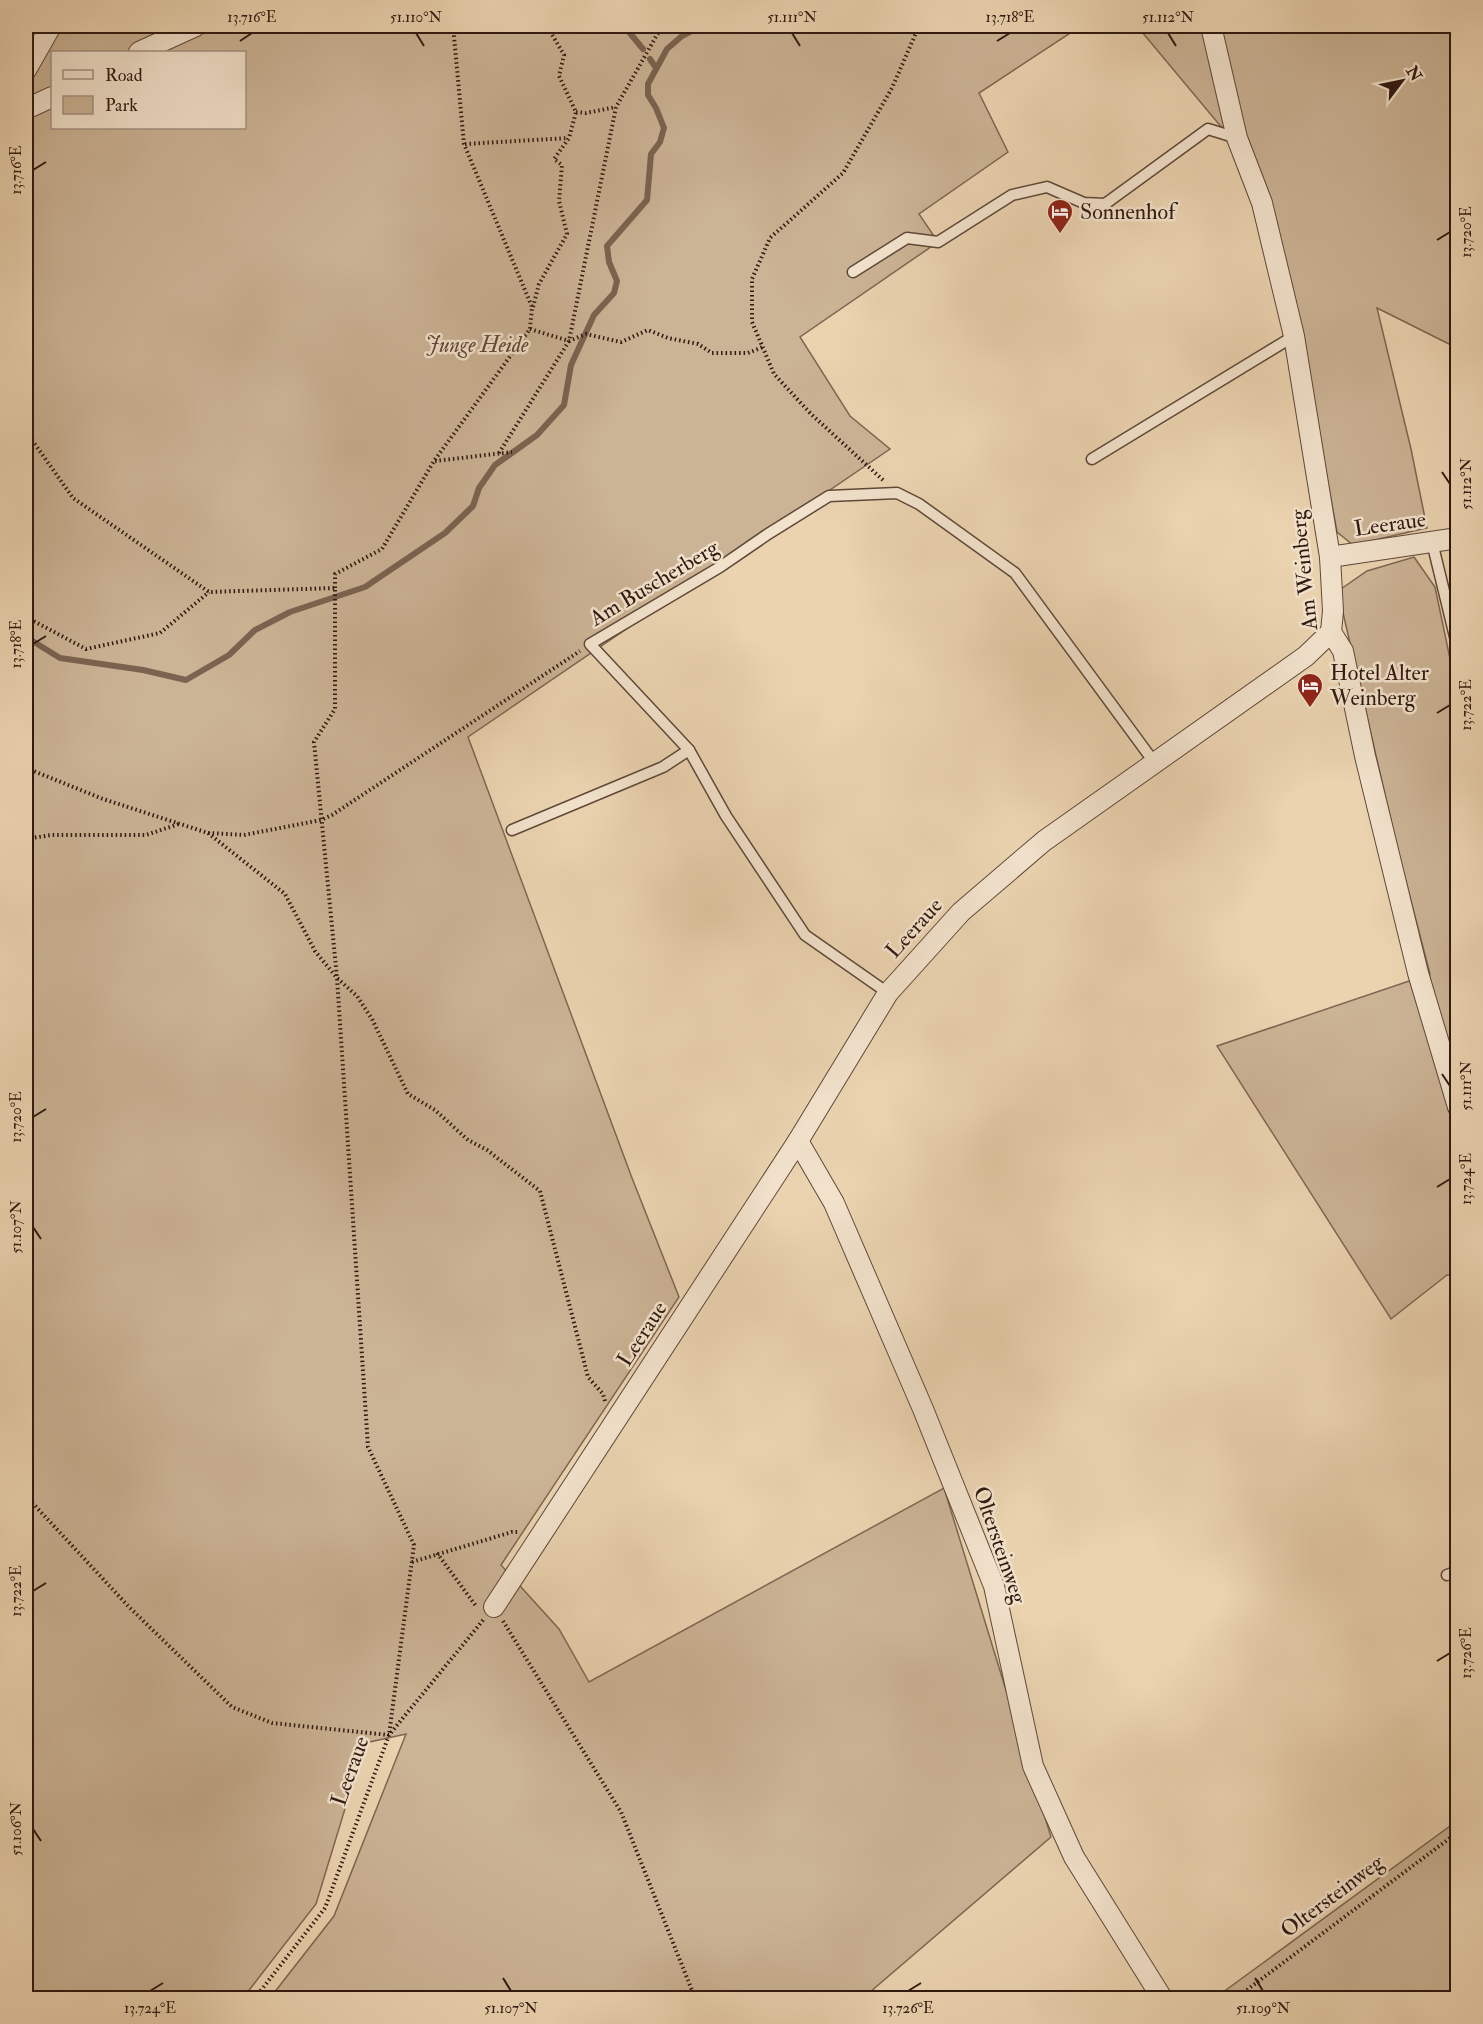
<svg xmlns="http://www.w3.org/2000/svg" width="1483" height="2024" font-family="'IM FELL Double Pica',serif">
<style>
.green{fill:#cbb395;stroke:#7e6652;stroke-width:1.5;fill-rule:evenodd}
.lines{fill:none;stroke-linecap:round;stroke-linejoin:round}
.stream{stroke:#7a6350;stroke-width:6}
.lane-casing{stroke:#5f4838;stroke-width:13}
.street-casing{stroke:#5f4838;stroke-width:22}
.path{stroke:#301910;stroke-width:4;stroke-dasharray:1.5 3;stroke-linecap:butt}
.lane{stroke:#f2e2cc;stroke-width:10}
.street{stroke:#f2e2cc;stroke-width:20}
.ticks{fill:none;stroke:#301910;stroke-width:2}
.labels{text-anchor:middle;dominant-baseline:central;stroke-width:5;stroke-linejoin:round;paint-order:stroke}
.poi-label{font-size:22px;fill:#301910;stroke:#f2e2cc;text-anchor:start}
.park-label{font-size:22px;font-style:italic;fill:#5e4738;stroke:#f2e2cc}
.street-label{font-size:22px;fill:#301910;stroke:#f2e2cc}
.neatline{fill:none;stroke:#301910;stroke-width:2}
.ticks-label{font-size:15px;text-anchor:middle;fill:#301910}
</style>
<rect width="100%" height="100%" fill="#ebd3b0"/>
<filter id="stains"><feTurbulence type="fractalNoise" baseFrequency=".00333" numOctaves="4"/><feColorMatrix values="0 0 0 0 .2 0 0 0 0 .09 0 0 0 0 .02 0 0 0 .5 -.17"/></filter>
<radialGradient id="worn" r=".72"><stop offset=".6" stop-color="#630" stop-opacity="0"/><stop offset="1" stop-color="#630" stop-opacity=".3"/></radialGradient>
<g class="green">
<path d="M 61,26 L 1081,26 L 979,93 L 1008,152 L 919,214 L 938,242 L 800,337 L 850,416 L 890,449 L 468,737 L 632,1178 L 679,1297 L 501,1565 L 559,1629 L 589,1682 L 944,1488 L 1051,1837 L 863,1998 L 270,1998 L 334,1916 L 406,1734 L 365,1743 L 316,1904 L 243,1998 L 26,1998 L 26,89 ZM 52,52 L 244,52 L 244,128 L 52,128 Z"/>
<polygon points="1137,26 1457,26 1457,348 1377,308 1411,449 1427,528 1353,545 1337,532 1302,342 1233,141"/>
<polygon points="1414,557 1435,587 1457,692 1457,1276 1447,1275 1391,1319 1217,1046 1430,974 1398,851 1338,591 1367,571"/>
<polygon points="1457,1821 1457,1998 1215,1998"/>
</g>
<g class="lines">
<g class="stream">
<polyline points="624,26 643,49"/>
<polyline points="650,59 656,68"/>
<polyline points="26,637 60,658 143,670 186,680 229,655 255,630 290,612 365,587 445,533 473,506 479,488 495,465 537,435 564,405 571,365 594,315 614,293 617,281 609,262 607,246 647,200 651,154 660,142 664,128 656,108 648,95 648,84 667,49 682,36 701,26"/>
</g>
<defs>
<g id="lane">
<polyline points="853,272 907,238 938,242 1012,195 1047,187 1084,203 1105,204 1208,129 1237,138"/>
<polyline points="1092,459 1294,336"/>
<polyline points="1432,542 1458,649"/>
<polyline points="512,830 663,767 689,750"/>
<polyline points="888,993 805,935 726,816 689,750 590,644 720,567 768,534 829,496 897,493 919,504 1015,573 1154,762"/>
<polyline points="1447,1575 1458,1571"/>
</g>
<g id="street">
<polyline points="1211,26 1237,138 1262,203 1294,336 1330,557 1333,611 1331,632 1343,651 1365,756 1418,973 1458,1107"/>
<polyline points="139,52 196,26"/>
<polyline points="26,70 51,26"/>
<polyline points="26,109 52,97"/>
<polyline points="1330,557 1458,538"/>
<polyline points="798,1141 834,1203 923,1409 994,1586 1033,1766 1074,1857 1162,1998"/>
<polyline points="494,1607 798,1141 888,993 961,912 1044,841 1306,656 1331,632"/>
</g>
</defs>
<use href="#lane" class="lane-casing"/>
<use href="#street" class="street-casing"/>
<g class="path">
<polyline points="1442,26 1458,30"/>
<polyline points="576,112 586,113 616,107"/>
<polyline points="465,144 568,138"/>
<polyline points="26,246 30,267 32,440 26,452"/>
<polyline points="533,307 539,284 567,234 559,201 562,165 554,159 569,138 576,112 559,76 564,55 547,26"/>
<polyline points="530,329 569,341 586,334 621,342 648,330 668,338 698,344 712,353 748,353 763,347"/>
<polyline points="32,440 73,498 209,592 335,588 335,709 314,742 337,978 368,1447 414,1545 389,1735"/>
<polyline points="499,453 569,341 616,107 662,26"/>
<polyline points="435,461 512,452"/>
<polyline points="883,480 811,414 774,374 752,322 752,279 770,238 843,173 892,88 919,26"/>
<polyline points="335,588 335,574 382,549 434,461 530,329 532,307 464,144 453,26"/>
<polyline points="26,617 86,649 160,633 209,592"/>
<polyline points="26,768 103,799 208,833 244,835 321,820 332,815 580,651"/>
<polyline points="208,833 285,894 315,951 337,978 357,996 372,1019 408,1094 435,1110 468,1140 487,1150 540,1191 588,1377 603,1394 605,1401"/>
<polyline points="26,839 51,835 146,835 179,824"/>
<polyline points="26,1496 130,1608 232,1707 272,1723 389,1735"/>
<polyline points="437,1553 476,1606"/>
<polyline points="412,1562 512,1532 520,1532"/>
<polyline points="503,1621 621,1812 695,1998"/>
<polyline points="255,1998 325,1908 389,1735 484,1619"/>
<polyline points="1236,1998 1458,1832"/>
</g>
<use href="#lane" class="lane"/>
<use href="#street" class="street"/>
</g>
<path class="ticks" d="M 416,33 L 424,46M 792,33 L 800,46M 1168,33 L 1176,46M 240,41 L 252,33M 997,41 L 1010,33M 33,170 L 46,162M 1437,240 L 1450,232M 1442,472 L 1450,484M 33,644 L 46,636M 1437,713 L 1450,705M 1442,1074 L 1450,1086M 33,1117 L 46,1109M 1437,1187 L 1450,1179M 33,1227 L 41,1239M 33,1591 L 46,1583M 1437,1661 L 1450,1653M 33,1829 L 41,1841M 503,1978 L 511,1991M 1255,1978 L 1263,1991M 150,1991 L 163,1983M 908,1991 L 921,1983"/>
<defs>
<symbol id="hotel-pin" viewBox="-11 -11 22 30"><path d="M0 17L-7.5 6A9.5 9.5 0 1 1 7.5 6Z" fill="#8f2418" stroke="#f2e2cc"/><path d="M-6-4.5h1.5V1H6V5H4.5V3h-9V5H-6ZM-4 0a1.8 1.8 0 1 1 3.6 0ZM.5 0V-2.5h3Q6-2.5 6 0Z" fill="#fff"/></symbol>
</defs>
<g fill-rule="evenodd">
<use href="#hotel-pin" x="1045" y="197" width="30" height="40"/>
<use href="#hotel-pin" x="1295" y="671" width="30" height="40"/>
</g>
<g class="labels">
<g class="poi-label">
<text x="1080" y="212">Sonnenhof</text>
<text x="1330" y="673">Hotel Alter<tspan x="1330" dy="25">Weinberg</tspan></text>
</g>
<g class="park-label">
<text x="477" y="345">Junge Heide</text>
</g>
<g class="street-label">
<text transform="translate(1390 524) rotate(-8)">Leeraue</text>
<text transform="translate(1304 570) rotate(-96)">Am Weinberg</text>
<text transform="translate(654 583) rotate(-31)">Am Buscherberg</text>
<text transform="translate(914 928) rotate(-48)">Leeraue</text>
<text transform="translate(642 1334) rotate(-57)">Leeraue</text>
<text transform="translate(1000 1545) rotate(71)">Oltersteinweg</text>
<text transform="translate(350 1771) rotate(-70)">Leeraue</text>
<text transform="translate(1332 1896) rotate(-37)">Oltersteinweg</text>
</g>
</g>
<rect width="1483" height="2024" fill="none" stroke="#ebd3b0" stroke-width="66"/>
<rect x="51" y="51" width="195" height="78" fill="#f2e2cc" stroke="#a49281" stroke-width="1.5"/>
<rect x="63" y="70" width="30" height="9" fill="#f2e2cc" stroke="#a49281" stroke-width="1.5"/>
<text x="105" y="81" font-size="18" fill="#301910">Road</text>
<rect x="63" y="96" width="30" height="18" fill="#cbb395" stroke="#a49281" stroke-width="1.5"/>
<text x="105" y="111" font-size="18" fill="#301910">Park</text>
<g transform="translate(1402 81) rotate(58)" stroke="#f2e2cc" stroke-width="4.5" paint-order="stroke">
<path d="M0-4.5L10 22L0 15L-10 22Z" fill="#301910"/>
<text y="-9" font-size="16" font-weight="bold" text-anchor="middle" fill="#301910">N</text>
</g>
<rect x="33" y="33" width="1417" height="1958" class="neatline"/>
<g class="ticks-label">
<text x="252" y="22">13.716°E</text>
<text x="416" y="22">51.110°N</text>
<text x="792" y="22">51.111°N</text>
<text x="1010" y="22">13.718°E</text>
<text x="1168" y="22">51.112°N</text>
<text transform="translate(16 170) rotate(-90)" y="5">13.716°E</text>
<text transform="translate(1466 232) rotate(-90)" y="5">13.720°E</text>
<text transform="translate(1466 484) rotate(-90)" y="5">51.112°N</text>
<text transform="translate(16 644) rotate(-90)" y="5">13.718°E</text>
<text transform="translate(1466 705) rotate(-90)" y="5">13.722°E</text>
<text transform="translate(1466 1086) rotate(-90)" y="5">51.111°N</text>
<text transform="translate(16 1117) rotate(-90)" y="5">13.720°E</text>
<text transform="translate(1466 1179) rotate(-90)" y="5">13.724°E</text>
<text transform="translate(16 1227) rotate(-90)" y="5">51.107°N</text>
<text transform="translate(16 1591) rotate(-90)" y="5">13.722°E</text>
<text transform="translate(1466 1653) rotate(-90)" y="5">13.726°E</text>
<text transform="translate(16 1829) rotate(-90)" y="5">51.106°N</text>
<text x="150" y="2013">13.724°E</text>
<text x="511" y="2013">51.107°N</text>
<text x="908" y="2013">13.726°E</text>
<text x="1263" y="2013">51.109°N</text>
</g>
<rect width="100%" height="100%" filter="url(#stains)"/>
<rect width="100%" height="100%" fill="url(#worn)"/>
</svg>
